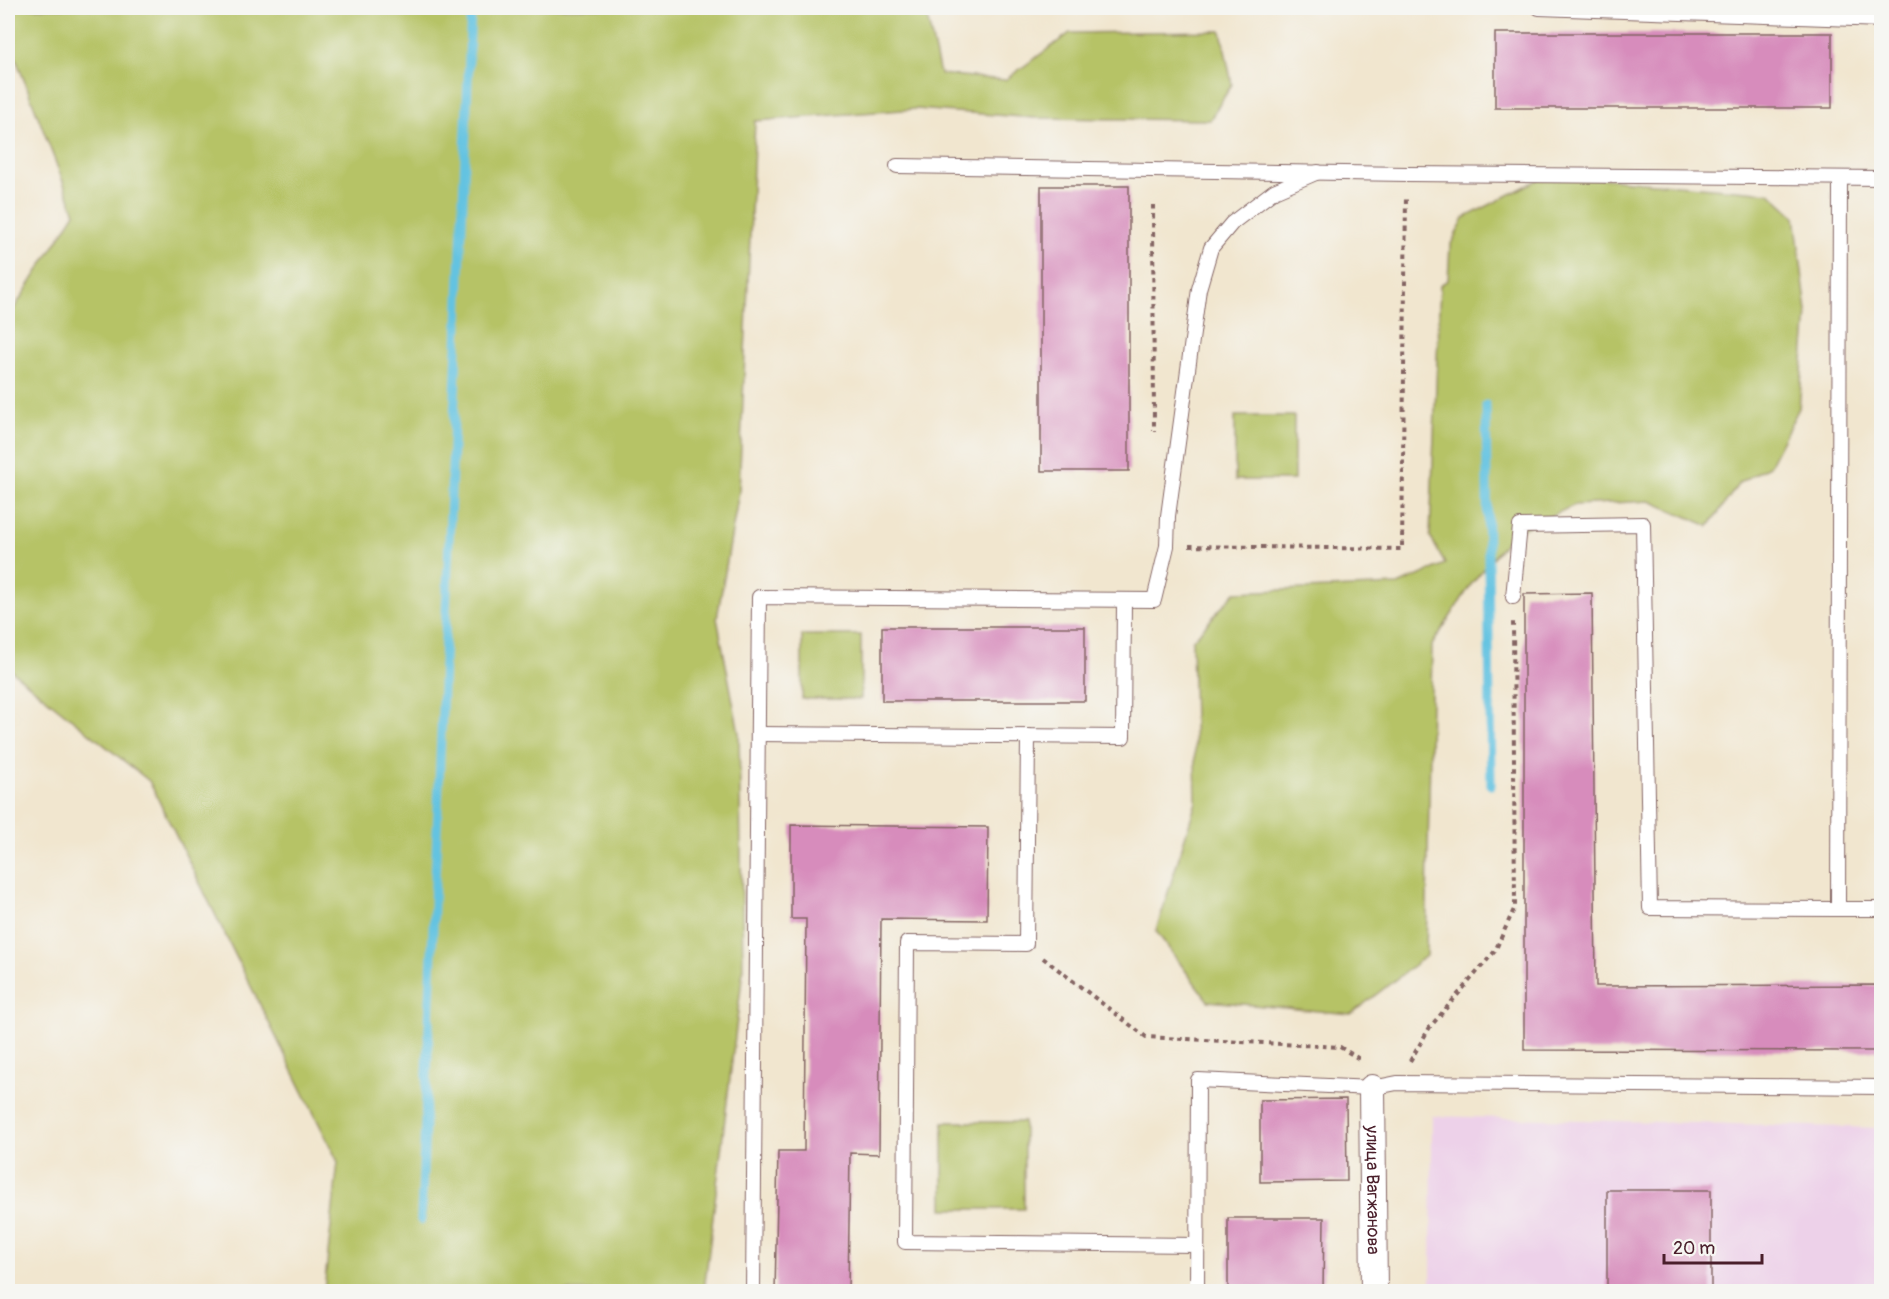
<svg xmlns="http://www.w3.org/2000/svg" width="1889" height="1299" font-family="Pangolin,sans-serif">
<style>
.built{fill:#edd1e9}
.green{fill:#b6c366;stroke:#807148;stroke-width:1.5}
.lines{fill:none;stroke-linecap:round;stroke-linejoin:round}
.stream{stroke:#63c3e1;stroke-width:9}
.building{fill:#d78cbc}
.lane-casing{stroke:#846564;stroke-width:16}
.street-casing{stroke:#846564;stroke-width:28}
.path{stroke:#846564;stroke-width:4;stroke-dasharray:4.5 4.5;stroke-linecap:butt}
.lane{stroke:#fff;stroke-width:14}
.street{stroke:#fff;stroke-width:26}
.labels{text-anchor:middle;dominant-baseline:central;stroke-width:6;stroke-linejoin:round;paint-order:stroke}
.street-label{font-size:18px;fill:#4a1f2b;stroke:#f6f6f2}
</style>
<rect width="100%" height="100%" fill="#f6f6f2"/>
<filter id="ink" filterUnits="userSpaceOnUse"><feTurbulence type="fractalNoise" baseFrequency=".0167" numOctaves="2"/><feDisplacementMap in="SourceGraphic" scale="12" xChannelSelector="R" yChannelSelector="G"/><feConvolveMatrix kernelMatrix="1 2 1 2 8 2 1 2 1" color-interpolation-filters="sRGB"/></filter>
<filter id="wash" filterUnits="userSpaceOnUse"><feTurbulence type="fractalNoise" baseFrequency=".008" numOctaves="4" result="noise"/><feDisplacementMap in="SourceGraphic" scale="24" xChannelSelector="R" yChannelSelector="G"/><feGaussianBlur stdDeviation="1.35" result="paint"/><feColorMatrix in="noise" values="0 0 0 0 0 0 0 0 0 0 0 0 0 0 0 0 0 1.4 0 .05"/><feComposite in="paint" operator="in"/></filter>
<g filter="url(#wash)">
<rect width="100%" height="100%" fill="#f1e6cf"/>
<polygon class="built" points="1432,1116 1880,1128 1876,1291 1431,1292"/>
<g class="green">
<polygon points="8,8 925,8 940,74 1005,80 1070,33 1221,31 1232,84 1210,120 1035,118 916,109 755,121 739,492 717,618 739,733 743,970 704,1291 324,1291 338,1162 149,781 8,668 8,318 75,213 8,38"/>
<polygon points="1549,174 1770,193 1795,216 1807,312 1799,408 1769,466 1739,483 1709,526 1650,501 1575,505 1513,533 1472,583 1432,645 1426,956 1351,1014 1208,1001 1156,931 1196,802 1192,641 1235,592 1398,585 1445,564 1430,536 1440,285 1448,280 1450,246 1464,218"/>
<rect x="1235" y="416" width="59" height="64"/>
<polygon points="861,635 861,699 802,699 802,635"/>
<rect x="943" y="1122" width="81" height="87"/>
</g>
<g class="lines">
<g class="stream">
<polyline points="1486,405 1491,785"/>
<polyline points="421,1220 471,8"/>
</g>
</g>
<g id="blocks">
<g class="building">
<rect x="1495" y="33" width="337" height="75"/>
<rect x="1041" y="186" width="88" height="285"/>
<polygon points="1592,593 1596,986 1882,985 1882,1051 1524,1050 1524,594"/>
<rect x="882" y="627" width="203" height="74"/>
<polygon points="791,825 988,827 987,920 881,919 879,1154 850,1153 848,1292 775,1292 778,1151 804,1151 806,919 791,919"/>
<polygon points="1346,1099 1347,1181 1260,1182 1260,1100"/>
<rect x="1607" y="1190" width="104" height="102"/>
<polygon points="1228,1218 1324,1218 1323,1292 1228,1292"/>
</g>
</g>
</g>
<g filter="url(#ink)">
<use href="#blocks" fill-opacity="0" stroke="#846564" stroke-width="1.5"/>
<g class="lines">
<defs>
<g id="lane">
<polyline points="1539,8 1882,20"/>
<polyline points="897,166 1407,174 1882,178"/>
<polyline points="1840,178 1838,909 1882,909"/>
<polyline points="1513,597 1520,526 1643,524 1650,908 1838,909"/>
<polyline points="758,734 1123,737 1124,600"/>
<polyline points="1028,736 1026,944 907,943 905,1242 1197,1245"/>
<polyline points="753,1292 759,597 1154,600 1167,546 1168,516 1199,289 1211,248 1232,223 1274,191 1318,172"/>
<polyline points="1197,1292 1198,1080 1372,1088 1397,1083 1882,1087"/>
</g>
<g id="street">
<path id="s1" d="M 1372,1088 L 1374,1292"/>
</g>
</defs>
<use href="#lane" class="lane-casing"/>
<use href="#street" class="street-casing"/>
<g class="path">
<polyline points="1153,205 1154,431"/>
<polyline points="1189,546 1402,549 1406,196"/>
<polyline points="1043,958 1146,1037 1340,1047 1361,1060"/>
<polyline points="1410,1061 1430,1027 1495,951 1515,907 1513,620"/>
</g>
<use href="#lane" class="lane"/>
<use href="#street" class="street"/>
</g>
</g>
<g class="labels">
<g class="street-label">
<text stroke="none"><textPath href="#s1" startOffset="102">улица Вагжанова</textPath></text>
</g>
</g>
<rect width="1889" height="1299" fill="none" stroke="#f6f6f2" stroke-width="30"/>
<path d="M1664 1254v9h98v-9" fill="none" stroke="#4a1f2b" stroke-width="3"/>
<text x="1673" y="1254" font-size="18" fill="#4a1f2b" stroke="#f6f6f2" stroke-width="4.5" paint-order="stroke">20 m</text>
</svg>
